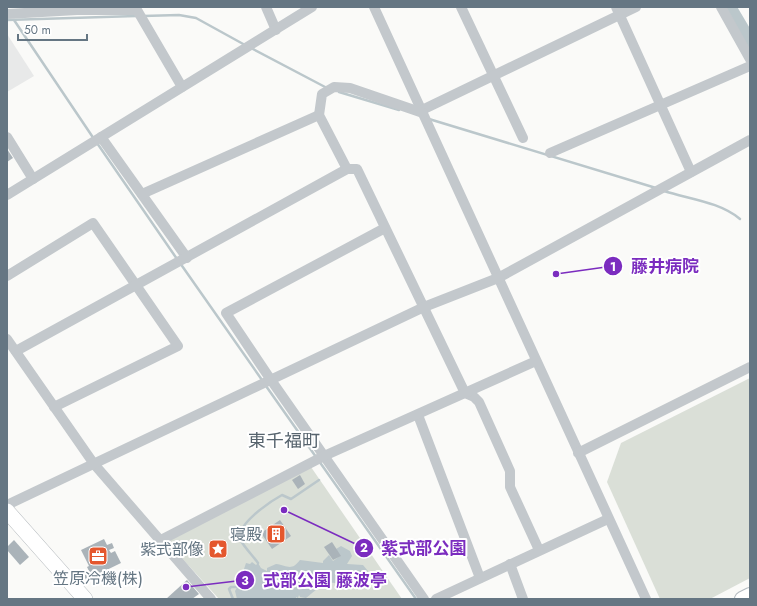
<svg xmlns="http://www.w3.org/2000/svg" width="757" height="606" font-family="Jost,'Noto Sans JP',sans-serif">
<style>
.built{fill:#e8e9e9}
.green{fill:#dadfd7}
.water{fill:#bbc7cb}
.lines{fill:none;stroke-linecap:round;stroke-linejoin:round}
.stream{stroke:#bbc7cb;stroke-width:2.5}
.river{stroke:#bbc7cb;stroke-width:16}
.building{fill:#aab3b9}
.secondary-casing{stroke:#b3babf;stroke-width:16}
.primary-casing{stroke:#b5babe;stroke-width:16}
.street{stroke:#c3c8cc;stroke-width:10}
.secondary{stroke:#fff;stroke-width:14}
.primary{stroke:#fff;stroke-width:15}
.labels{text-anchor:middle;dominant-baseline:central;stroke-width:4;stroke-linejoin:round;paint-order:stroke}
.poi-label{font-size:16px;fill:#657683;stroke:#fff;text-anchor:end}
.quarter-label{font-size:18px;fill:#57646e;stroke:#fff}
.leader{fill:none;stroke:#7b2cbf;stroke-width:1.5}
.callout-dot{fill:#7b2cbf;stroke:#fff;stroke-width:1.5}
.mark-label{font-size:12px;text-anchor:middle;font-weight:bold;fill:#fff}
.callout-label{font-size:17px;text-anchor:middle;font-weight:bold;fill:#7b2cbf;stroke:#fff;stroke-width:4;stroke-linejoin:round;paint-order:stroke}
</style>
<rect width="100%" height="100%" fill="#fafaf8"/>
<polygon class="built" points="7,34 34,76 7,92"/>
<g class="green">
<polygon points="750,378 750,578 710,599 660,599 607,482 621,443"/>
<polygon points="311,467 402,599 219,599 170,545 171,539"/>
</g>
<path class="water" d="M 341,546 L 350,551 L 352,556 L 347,564 L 363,565 L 368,571 C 366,584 357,587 346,590 C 330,574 319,588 306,598 L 300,597 L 299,595 L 298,598 L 296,597 L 296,599 L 237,599 L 235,591 L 239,584 L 239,577 L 243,572 L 246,563 L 250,564 L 252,562 L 256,565 L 258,563 L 261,568 L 267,571 L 267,568 L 276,564 C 287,565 291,572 300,560 L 323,563 L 323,561 L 329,555 L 333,561 L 340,556 L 336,549 Z"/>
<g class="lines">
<g class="stream">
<polyline points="143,16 179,15 196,18 245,45"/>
<polyline points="7,20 136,16"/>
<polyline points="14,20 94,139"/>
<polyline points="251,48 327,88"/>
<polyline points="339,92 399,110"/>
<polyline points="429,119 656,188"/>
<polyline points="97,143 177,259"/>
<path d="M 664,191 C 689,199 720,202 740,219"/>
<polyline points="180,263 262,380"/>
<polyline points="266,386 316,457"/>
<polyline points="319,461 416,599"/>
<path d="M 258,563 C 253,556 246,549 241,541 C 233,526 271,501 282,495 L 291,499 L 319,480"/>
<polyline points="233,599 229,589 231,587 237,587"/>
</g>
<polyline class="river" points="728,7 750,44"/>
</g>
<g class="building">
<polygon points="7,149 13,158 7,162"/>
<polygon points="300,475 305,484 298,489 292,480"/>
<polygon points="280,520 291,536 272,549 261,533"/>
<polygon points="104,539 107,545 112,543 114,548 109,550 111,553 115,551 121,563 86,580 84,575 90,573 87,567 89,566 81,550"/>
<polygon points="14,540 29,557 20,565 7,550 7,547"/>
<polygon points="332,542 341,556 333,560 324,547"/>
<polygon points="187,580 199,594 192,599 166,599"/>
</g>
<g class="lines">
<defs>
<polyline id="secondary" points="742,599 750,595"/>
<polyline id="primary" points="7,511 85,599"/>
</defs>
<use href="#secondary" class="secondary-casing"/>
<use href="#primary" class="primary-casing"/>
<g class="street">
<polyline points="266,7 276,30"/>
<polyline points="374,7 646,599"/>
<polyline points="461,7 523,138"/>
<polyline points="616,7 691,172"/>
<polyline points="721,7 750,59"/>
<polyline points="7,14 77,10 137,10 182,87"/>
<polyline points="422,110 636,7"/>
<polyline points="7,137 33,179"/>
<polyline points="101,137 187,258"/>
<polyline points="550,153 750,66"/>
<polyline points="347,169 319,115 322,94 334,87 350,88 423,113"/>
<polyline points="142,194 319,115"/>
<polyline points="7,195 312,7"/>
<polyline points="385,228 226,313 271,380 424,599"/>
<polyline points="7,276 93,223 178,346 54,407"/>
<polyline points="7,339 94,464 211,599"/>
<polyline points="16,351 347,169 357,169 465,393 474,397 479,402 510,471 510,487 539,550"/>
<polyline points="418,415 480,578"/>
<polyline points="578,453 750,367"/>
<polyline points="7,505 424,307 498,278 750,140"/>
<polyline points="159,541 324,456 536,361"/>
<polyline points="510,564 523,599"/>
<polyline points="436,599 608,519"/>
</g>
<use href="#secondary" class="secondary"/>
<use href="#primary" class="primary"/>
</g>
<defs>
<symbol id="building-square" viewBox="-11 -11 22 22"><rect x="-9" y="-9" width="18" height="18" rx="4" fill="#e4572e" stroke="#fff"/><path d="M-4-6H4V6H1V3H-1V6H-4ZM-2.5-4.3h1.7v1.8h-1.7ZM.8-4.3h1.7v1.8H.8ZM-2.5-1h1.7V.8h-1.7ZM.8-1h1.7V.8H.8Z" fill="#fff"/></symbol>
<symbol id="sight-square" viewBox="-11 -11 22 22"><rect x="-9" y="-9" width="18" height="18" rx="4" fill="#e4572e" stroke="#fff"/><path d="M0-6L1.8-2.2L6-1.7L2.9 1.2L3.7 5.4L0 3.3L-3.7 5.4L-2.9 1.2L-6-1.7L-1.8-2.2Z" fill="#fff"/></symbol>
<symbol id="office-square" viewBox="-11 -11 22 22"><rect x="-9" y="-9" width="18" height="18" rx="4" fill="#e4572e" stroke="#fff"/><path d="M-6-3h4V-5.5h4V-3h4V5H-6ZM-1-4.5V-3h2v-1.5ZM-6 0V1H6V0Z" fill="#fff"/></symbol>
</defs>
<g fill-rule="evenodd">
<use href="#building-square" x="265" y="523" width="22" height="22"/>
<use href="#sight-square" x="207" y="538" width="22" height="22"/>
<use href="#office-square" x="87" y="545" width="22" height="22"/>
</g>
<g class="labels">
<g class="poi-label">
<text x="262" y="534">寝殿</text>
<text x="204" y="549">紫式部像</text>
<text x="98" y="578" text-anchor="middle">笠原冷機(株)</text>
</g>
<g class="quarter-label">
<text x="284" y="441">東千福町</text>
</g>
</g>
<path class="leader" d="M556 274L613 266M284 510L364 548M186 587L245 580"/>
<g class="callout-dot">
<circle cx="556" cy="274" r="4"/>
<circle cx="284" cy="510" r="4"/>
<circle cx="186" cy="587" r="4"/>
<circle cx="613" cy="266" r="10"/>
<circle cx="364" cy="548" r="10"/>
<circle cx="245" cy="580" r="10"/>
</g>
<g class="mark-label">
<text x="613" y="271">1</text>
<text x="364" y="552">2</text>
<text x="245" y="585">3</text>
</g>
<g class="callout-label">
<text x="665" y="272">藤井病院</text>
<text x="424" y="554">紫式部公園</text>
<text x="325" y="586">式部公園 藤波亭</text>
</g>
<rect width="757" height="606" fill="none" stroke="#657683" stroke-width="16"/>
<path d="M18 34v6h69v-6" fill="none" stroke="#657683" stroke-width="2"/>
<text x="24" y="34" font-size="12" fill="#657683" stroke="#ffffff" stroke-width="3" paint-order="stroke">50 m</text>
</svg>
